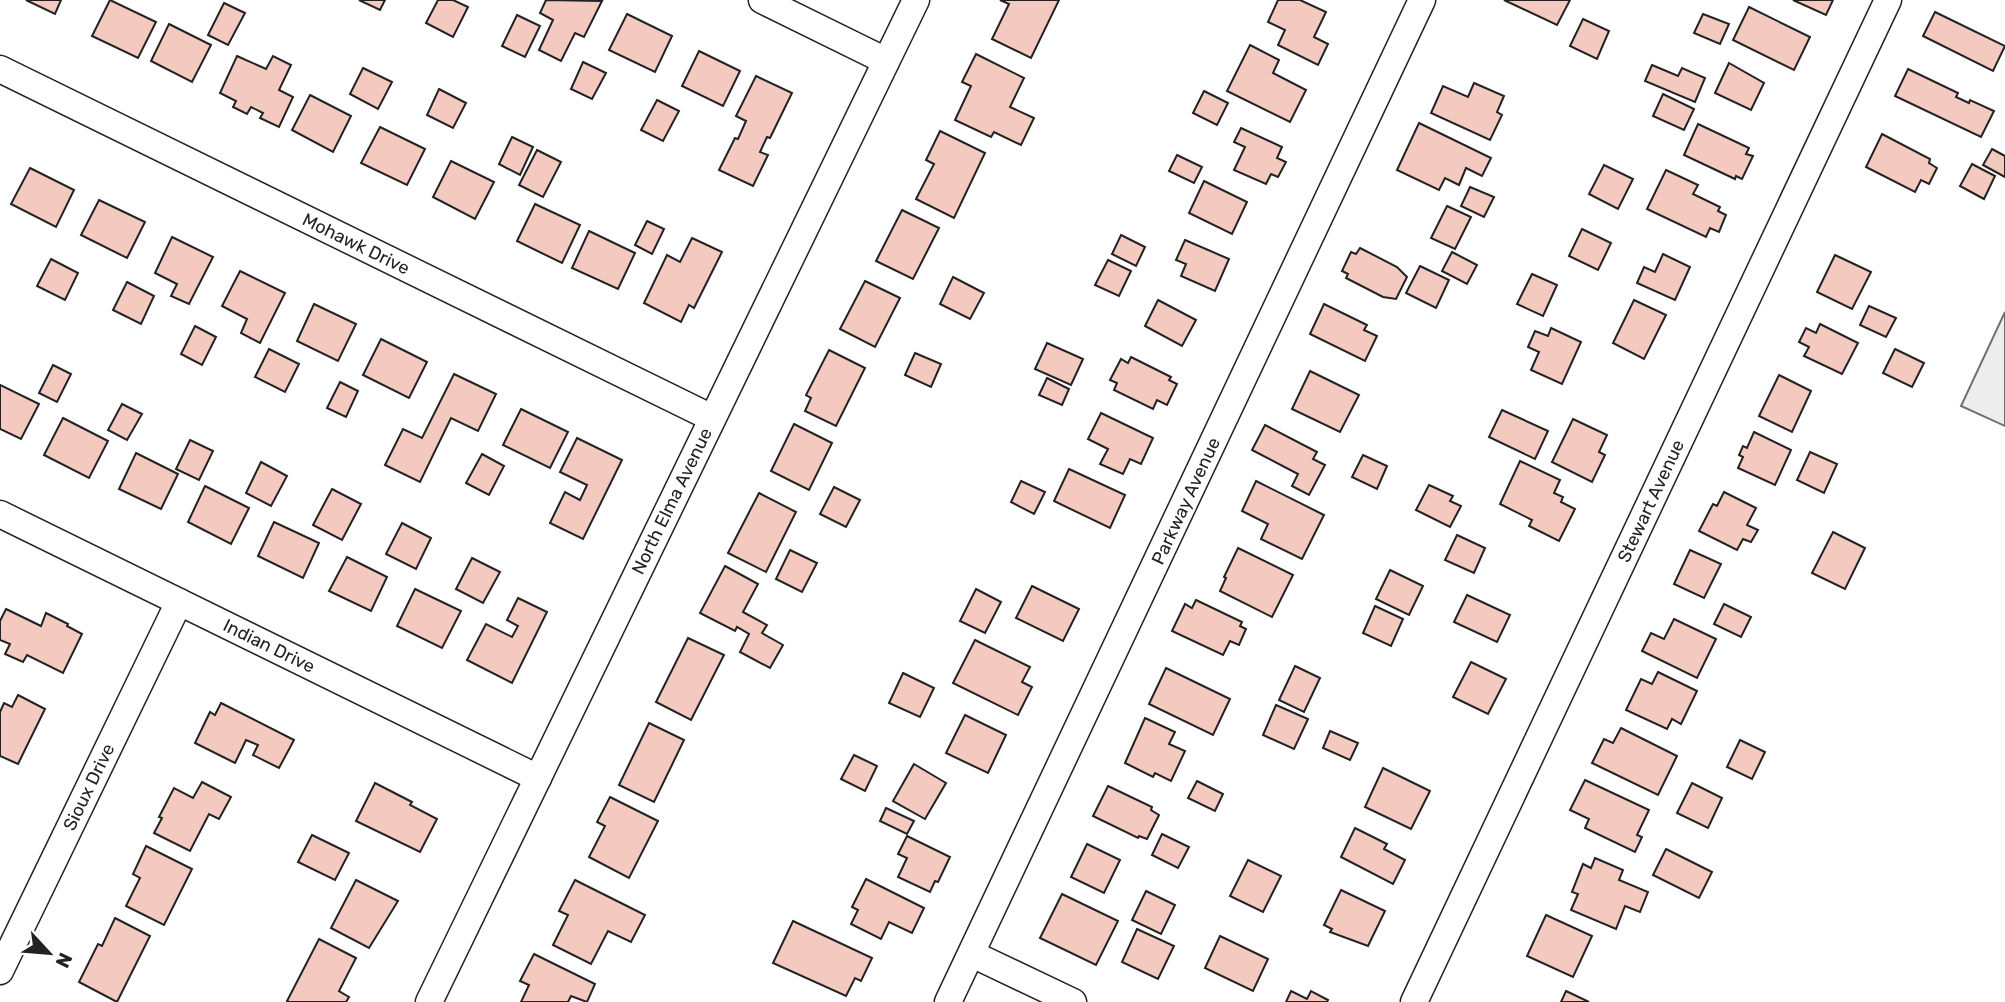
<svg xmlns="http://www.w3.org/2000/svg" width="2005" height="1002" font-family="Rubik,sans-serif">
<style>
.parking{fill:#ededed;stroke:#6f6f6f;stroke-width:2}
.building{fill:#f3c9c0;stroke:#222;stroke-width:2}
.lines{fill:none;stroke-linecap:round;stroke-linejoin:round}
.street-casing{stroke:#222;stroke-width:29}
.street{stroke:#fff;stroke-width:26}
.labels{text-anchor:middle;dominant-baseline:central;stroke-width:5;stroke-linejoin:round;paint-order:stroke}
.street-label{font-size:18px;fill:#222;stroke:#fff}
</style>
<rect width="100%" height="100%" fill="#fff"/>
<polygon class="parking" points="2005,312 2005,426 1961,406"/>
<g class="building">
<polygon points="26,0 61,0 55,14"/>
<polygon points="110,0 156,22 138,58 92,36"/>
<polygon points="359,0 385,0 380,10"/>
<polygon points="438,0 453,0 468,7 453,37 426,23"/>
<polygon points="546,0 602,1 584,37 575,33 561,61 539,50 553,20 540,13"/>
<polygon points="1000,0 1059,0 1031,58 992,39 1009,4"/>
<polygon points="1278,0 1300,0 1326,12 1314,37 1328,44 1318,65 1278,45 1285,30 1268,22"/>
<polygon points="1504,0 1570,0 1557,25"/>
<polygon points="1793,0 1833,0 1826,15"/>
<polygon points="224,3 245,13 228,45 208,35"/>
<polygon points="1749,7 1810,37 1794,70 1733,40"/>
<polygon points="1935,12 2005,46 1993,71 1923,36"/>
<polygon points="627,14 672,36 655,72 609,50"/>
<polygon points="1703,14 1729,24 1720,44 1694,33"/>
<polygon points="517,15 540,26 525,57 502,46"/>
<polygon points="1583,19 1609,31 1597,59 1570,46"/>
<polygon points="169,24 211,45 192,82 151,61"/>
<polygon points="1250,45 1279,60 1273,73 1306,90 1290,122 1227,91"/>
<polygon points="699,51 740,71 723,106 682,86"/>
<polygon points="976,54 1024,78 1010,107 1034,118 1021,145 994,132 991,137 955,120 971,86 962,82"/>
<polygon points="237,56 266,69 273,56 291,65 279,90 293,97 279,127 260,118 263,113 251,107 247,114 233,107 236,101 220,93"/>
<polygon points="583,62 606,73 592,99 571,89"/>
<polygon points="1729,63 1764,83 1751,110 1715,93"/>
<polygon points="1652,65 1678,76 1682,68 1705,78 1695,102 1645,81"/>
<polygon points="363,68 392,82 378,109 350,94"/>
<polygon points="1908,69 1958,93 1956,97 1969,103 1970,100 1994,111 1981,137 1895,96"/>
<polygon points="756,76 792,93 770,138 767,137 760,152 768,155 753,186 719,170 735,138 738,139 746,121 736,116"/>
<polygon points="1474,83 1504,96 1497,112 1502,115 1490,140 1431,113 1443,86 1468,97"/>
<polygon points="439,89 466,103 453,128 427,115"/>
<polygon points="1204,91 1228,103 1217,125 1193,113"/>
<polygon points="1663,94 1694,109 1684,130 1653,116"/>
<polygon points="310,95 351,116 333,152 292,130"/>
<polygon points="657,100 679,111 663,141 641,130"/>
<polygon points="1419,123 1491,158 1482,176 1466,168 1459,185 1445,178 1439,190 1397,170"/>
<polygon points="1698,124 1749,148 1746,154 1753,156 1742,179 1736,176 1735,179 1684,155"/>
<polygon points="380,127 425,149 407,185 361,163"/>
<polygon points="1241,128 1282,147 1277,158 1286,162 1278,177 1271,174 1266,184 1234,170 1245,147 1234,142"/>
<polygon points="940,131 985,153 954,218 916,199 934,164 926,160"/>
<polygon points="1882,134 1930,159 1929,163 1937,168 1929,184 1921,180 1915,192 1866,167"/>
<polygon points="512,137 533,147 520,175 499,164"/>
<polygon points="1992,149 2005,156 2005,177 1983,165"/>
<polygon points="537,150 561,162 543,197 519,185"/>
<polygon points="1177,155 1202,167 1194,183 1169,171"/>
<polygon points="451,161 494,182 475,219 433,197"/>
<polygon points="1972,164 1995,176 1984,199 1960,186"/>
<polygon points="1604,165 1633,179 1618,209 1589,194"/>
<polygon points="30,168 74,190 56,227 11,204"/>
<polygon points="1666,170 1698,185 1693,194 1720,207 1718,211 1726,215 1719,232 1710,228 1706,237 1647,209"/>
<polygon points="1204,181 1247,202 1232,234 1189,213"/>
<polygon points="1470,187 1494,197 1484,217 1461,206"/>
<polygon points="99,200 145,222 127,258 81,235"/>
<polygon points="535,204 580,225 562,263 517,241"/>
<polygon points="1447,206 1471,217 1455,249 1431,238"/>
<polygon points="902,210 939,228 913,279 876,261"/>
<polygon points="647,221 664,229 652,254 635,245"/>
<polygon points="1582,229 1611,243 1598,270 1569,256"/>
<polygon points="589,231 635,253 618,289 572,268"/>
<polygon points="1121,235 1145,247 1136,266 1112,254"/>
<polygon points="172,237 213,257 189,304 171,296 177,284 155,273"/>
<polygon points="692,238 722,252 694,308 689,305 681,322 644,303 667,255 680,262"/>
<polygon points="1185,240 1229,259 1215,291 1181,276 1186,264 1176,260"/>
<polygon points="1360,248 1397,267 1407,277 1396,299 1383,297 1346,278 1348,274 1342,271 1351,252 1356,254"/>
<polygon points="1452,252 1477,265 1467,284 1442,271"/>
<polygon points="1663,254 1690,267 1675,300 1637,283 1644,267 1655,272"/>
<polygon points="1835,255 1871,272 1852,309 1817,292"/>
<polygon points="51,259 78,273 65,300 37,286"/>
<polygon points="1108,260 1131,271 1119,296 1095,285"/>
<polygon points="1420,266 1449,280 1436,308 1406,293"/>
<polygon points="240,271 285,293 260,343 241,333 247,319 222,306"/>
<polygon points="1532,274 1557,285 1543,316 1517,304"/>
<polygon points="953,277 984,293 970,319 940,304"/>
<polygon points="865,281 900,298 875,347 840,329"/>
<polygon points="127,282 154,296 141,324 113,310"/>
<polygon points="1158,300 1196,320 1182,346 1145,326"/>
<polygon points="1634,300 1666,315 1644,359 1613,343"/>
<polygon points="314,304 356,324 338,361 297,341"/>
<polygon points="1324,304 1367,325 1364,330 1377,336 1365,361 1310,334"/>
<polygon points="1869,306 1896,318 1886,337 1860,325"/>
<polygon points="1820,324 1858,343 1842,374 1804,356 1809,347 1799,342 1806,328 1816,333"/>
<polygon points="195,326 216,337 202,365 181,354"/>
<polygon points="1551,328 1581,342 1562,384 1531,370 1539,352 1528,347 1535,331 1548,336"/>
<polygon points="381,339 427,362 409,398 363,375"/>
<polygon points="1047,343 1083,359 1071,385 1035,369"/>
<polygon points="269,349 299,364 285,392 255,377"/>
<polygon points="1895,349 1924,363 1912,387 1883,373"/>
<polygon points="829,350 865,368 836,426 805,411 811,398 806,395"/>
<polygon points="915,353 941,364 931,387 905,375"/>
<polygon points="1131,357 1171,377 1169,380 1177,384 1167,405 1157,400 1153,409 1114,390 1117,383 1110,380 1121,359 1128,363"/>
<polygon points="53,365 71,374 57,402 39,393"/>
<polygon points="1310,371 1359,395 1340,432 1292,409"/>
<polygon points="454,374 496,394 478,431 451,418 420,482 385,465 403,429 422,438"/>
<polygon points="1779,375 1811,391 1792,432 1759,416"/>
<polygon points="1047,378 1069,389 1062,405 1039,395"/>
<polygon points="340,382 358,391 346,417 327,408"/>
<polygon points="0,385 39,404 21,439 0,429"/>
<polygon points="122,404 142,414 127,440 108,430"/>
<polygon points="521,409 568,432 550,468 503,445"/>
<polygon points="1502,410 1548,431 1535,459 1489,437"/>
<polygon points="1101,413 1153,438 1141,464 1130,459 1123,474 1100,464 1108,449 1088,439"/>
<polygon points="63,418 108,441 89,478 44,455"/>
<polygon points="1573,419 1607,435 1599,452 1605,455 1592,482 1552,462"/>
<polygon points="794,424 832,443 809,490 771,471"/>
<polygon points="1265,425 1317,452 1313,459 1325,465 1309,495 1292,486 1298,474 1252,450"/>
<polygon points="1754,432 1791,450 1775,485 1738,468 1743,457 1739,455 1743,446 1747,448"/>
<polygon points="577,438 622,460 583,539 550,523 565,492 580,500 587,485 560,472"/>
<polygon points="190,440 213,451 199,480 176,469"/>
<polygon points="1810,452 1837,464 1824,493 1797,480"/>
<polygon points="136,453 178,474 161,509 119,489"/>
<polygon points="482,454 504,466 489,495 466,483"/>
<polygon points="1363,455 1387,466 1377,489 1352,477"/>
<polygon points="1520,461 1560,480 1554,493 1563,497 1561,502 1575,509 1559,541 1529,526 1532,520 1500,504"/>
<polygon points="261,462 287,476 271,506 246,493"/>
<polygon points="1069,469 1125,495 1110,528 1054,501"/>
<polygon points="1021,481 1045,492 1034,514 1011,502"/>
<polygon points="1256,481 1324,515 1302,559 1261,539 1268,524 1242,511"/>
<polygon points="1429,485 1453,496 1450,501 1461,506 1450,527 1416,510"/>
<polygon points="205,486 249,508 231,544 188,522"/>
<polygon points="834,487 860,500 846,527 820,514"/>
<polygon points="332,489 361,504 342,540 313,525"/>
<polygon points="1724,492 1756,508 1747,525 1758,530 1751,542 1743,539 1737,550 1699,531 1713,504 1717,506"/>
<polygon points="759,493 796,512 766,572 728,553"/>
<polygon points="274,522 319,543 303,578 258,556"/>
<polygon points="402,523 431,538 416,569 386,554"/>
<polygon points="1833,532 1865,548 1845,589 1812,573"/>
<polygon points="1457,535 1485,548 1474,573 1445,560"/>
<polygon points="1238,548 1293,575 1272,617 1220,591 1226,578 1224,577"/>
<polygon points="790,550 817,563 802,592 776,579"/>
<polygon points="1690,550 1721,564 1704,598 1674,584"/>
<polygon points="347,557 387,577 371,611 329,591"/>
<polygon points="472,558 500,572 483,603 456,589"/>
<polygon points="725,566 758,584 743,612 767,625 762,633 783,645 770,668 740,652 749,634 737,627 735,631 700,613"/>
<polygon points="1390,570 1423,586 1409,615 1376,599"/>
<polygon points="1032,586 1079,609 1063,641 1016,618"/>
<polygon points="415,589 461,611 442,648 397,626"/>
<polygon points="976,589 1001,602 985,633 960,621"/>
<polygon points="1467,595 1510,615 1497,642 1454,622"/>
<polygon points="518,598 547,612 512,683 467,660 486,624 512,637 518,626 507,620"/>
<polygon points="1196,600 1242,622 1240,626 1246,629 1239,645 1230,641 1223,655 1172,631 1185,604 1192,608"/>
<polygon points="1724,604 1751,617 1741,637 1714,624"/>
<polygon points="1375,606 1403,619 1391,646 1363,633"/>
<polygon points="6,609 41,626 46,613 68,624 67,626 82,634 63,673 27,655 23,662 5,654 10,644 0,640 0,621"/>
<polygon points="1674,619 1716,639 1697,678 1642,651 1651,633 1664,639"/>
<polygon points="688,638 724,655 691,720 656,702"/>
<polygon points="975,640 1030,667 1022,682 1032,687 1018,715 953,683"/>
<polygon points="1471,662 1506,679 1488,714 1453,697"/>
<polygon points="1295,666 1320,678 1304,712 1279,700"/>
<polygon points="1166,668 1230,699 1213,735 1149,704"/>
<polygon points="1658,672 1697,691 1681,724 1672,719 1667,729 1626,710 1641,679 1652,684"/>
<polygon points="903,673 934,688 920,717 889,703"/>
<polygon points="18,695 45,709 18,764 0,756 0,712 4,703 12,707"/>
<polygon points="221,703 294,740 279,768 253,755 258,745 246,740 235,763 195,743 210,712 215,715"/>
<polygon points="1276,705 1308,719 1294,749 1263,735"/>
<polygon points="965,715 1006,735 988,773 946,753"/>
<polygon points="1145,718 1175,732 1169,744 1185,751 1171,781 1155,773 1153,777 1125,763"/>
<polygon points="649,723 684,740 654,802 619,785"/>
<polygon points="1621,728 1677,756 1658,795 1592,763 1604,739 1613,743"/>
<polygon points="1330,731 1358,743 1350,760 1323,748"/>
<polygon points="1740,740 1765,752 1752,779 1727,767"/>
<polygon points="854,755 877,766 865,791 841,779"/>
<polygon points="914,764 946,783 925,819 893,801"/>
<polygon points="1383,768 1430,791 1411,829 1365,807"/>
<polygon points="1585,780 1649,810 1637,835 1642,837 1635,852 1585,828 1589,819 1570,810"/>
<polygon points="1197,781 1223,794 1215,811 1188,798"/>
<polygon points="202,782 231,797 219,819 209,814 190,851 154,833 162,818 159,817 174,788 193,798"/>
<polygon points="375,783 412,802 410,805 437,819 420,852 356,821"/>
<polygon points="1692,783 1722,798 1708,828 1677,813"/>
<polygon points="1108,786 1152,807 1151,810 1159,815 1147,839 1139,836 1138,838 1093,816"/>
<polygon points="610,797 658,821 629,878 589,857 605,826 597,822"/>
<polygon points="886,808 914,821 907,834 880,821"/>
<polygon points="1355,828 1387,844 1384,849 1405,860 1393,884 1341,857"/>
<polygon points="1162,834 1189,847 1178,868 1152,855"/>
<polygon points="312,835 349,853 335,880 298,862"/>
<polygon points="907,836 950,857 938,882 935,881 930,892 898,877 907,858 898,854"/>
<polygon points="1087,844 1120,860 1104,893 1071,877"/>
<polygon points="146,846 192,869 164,925 126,906 140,878 133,874"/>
<polygon points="1666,849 1712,872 1699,898 1653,875"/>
<polygon points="1595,858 1623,870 1619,880 1648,892 1640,912 1625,906 1616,929 1571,910 1578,894 1572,892 1583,864 1591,868"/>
<polygon points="1248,860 1281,876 1263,912 1230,896"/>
<polygon points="866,879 924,908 912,933 889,922 881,939 851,924 858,910 852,907"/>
<polygon points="356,880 398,901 369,948 331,928"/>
<polygon points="575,880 645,915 631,942 608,931 591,964 553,945 568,915 559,911"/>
<polygon points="1341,890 1385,911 1368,946 1330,932 1332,929 1324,925"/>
<polygon points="1146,891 1175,905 1161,934 1132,920"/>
<polygon points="1062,894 1118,921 1096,965 1040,938"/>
<polygon points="1546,915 1592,936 1573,977 1527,956"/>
<polygon points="115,918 150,936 117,1002 79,982 98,944 102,946"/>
<polygon points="793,921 872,958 861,981 855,978 846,996 773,963"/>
<polygon points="1137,929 1174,946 1158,979 1122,962"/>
<polygon points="1220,936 1268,959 1253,991 1205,968"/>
<polygon points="319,939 356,958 339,991 349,997 346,1002 289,1002 287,1001"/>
<polygon points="534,954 595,984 587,1002 571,996 568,1002 521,1002 529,985 520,981"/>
<polygon points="1291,991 1307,999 1311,991 1328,1000 1327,1002 1286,1002"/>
<polygon points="1566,991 1589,1002 1561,1002"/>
</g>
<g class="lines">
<defs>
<g id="street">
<polyline points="762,0 886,61"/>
<polyline points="0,69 712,418"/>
<polyline points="0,514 538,778"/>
<polyline points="972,954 1073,1002"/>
<polyline points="0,971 179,602"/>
<polyline points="429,1002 916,0"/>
<polyline points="948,1002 1422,0"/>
<polyline points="1414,1002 1888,0"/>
</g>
</defs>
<use href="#street" class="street-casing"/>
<use href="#street" class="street"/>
</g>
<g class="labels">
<g class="street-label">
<text transform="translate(356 244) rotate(26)">Mohawk Drive</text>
<text transform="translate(672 501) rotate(-64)">North Elma Avenue</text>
<text transform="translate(1186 501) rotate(-65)">Parkway Avenue</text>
<text transform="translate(1651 501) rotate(-65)">Stewart Avenue</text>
<text transform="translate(269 646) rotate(26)">Indian Drive</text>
<text transform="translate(89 787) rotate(-64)">Sioux Drive</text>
</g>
</g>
<g transform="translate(49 953) rotate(116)" stroke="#ffffff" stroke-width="5" paint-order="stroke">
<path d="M0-5L12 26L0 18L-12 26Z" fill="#222222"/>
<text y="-10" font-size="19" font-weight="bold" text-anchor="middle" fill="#222222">N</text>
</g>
</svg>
